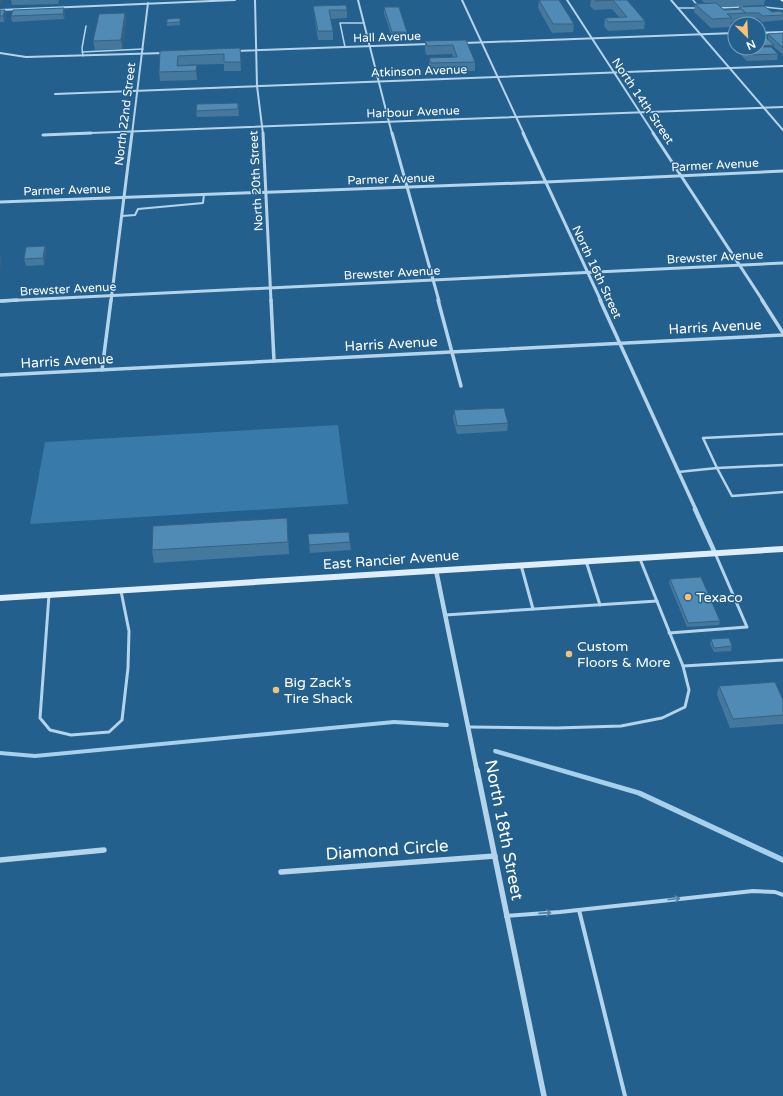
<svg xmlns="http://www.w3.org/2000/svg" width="783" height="1096" font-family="'Varela Round',sans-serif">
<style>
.green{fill:#387aaa}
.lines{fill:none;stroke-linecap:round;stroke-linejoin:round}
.stream{fill:#a7d0ec;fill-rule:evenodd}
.lane-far4{stroke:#b3d4eb;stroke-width:1.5}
.lane-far3{stroke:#b3d4eb;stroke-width:2}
.lane-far2{stroke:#b3d4eb;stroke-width:2.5}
.lane-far1{stroke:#b3d4eb;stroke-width:3}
.lane{stroke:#b3d4eb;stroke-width:4}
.street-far4{stroke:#b3d4eb;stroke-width:2}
.street-far3{stroke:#b3d4eb;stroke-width:3}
.street-far2{stroke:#b3d4eb;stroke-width:3.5}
.street-far1{stroke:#b3d4eb;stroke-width:4.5}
.street{stroke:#b3d4eb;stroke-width:5.5}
.secondary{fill:#deedf9;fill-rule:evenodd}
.wall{fill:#45789d}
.shaded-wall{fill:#38617f}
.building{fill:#508bb6;stroke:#38617f}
.oneway{stroke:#4f83a9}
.poi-dot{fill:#f6c077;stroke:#24608d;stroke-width:1.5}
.labels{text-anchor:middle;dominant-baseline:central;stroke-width:3;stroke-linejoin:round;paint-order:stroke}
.far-street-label{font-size:12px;fill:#fff;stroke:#24608d}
.street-label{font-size:14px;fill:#fff;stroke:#24608d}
.poi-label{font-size:14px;fill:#fff;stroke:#24608d;text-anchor:start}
.near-street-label{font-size:17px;fill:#fff;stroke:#24608d}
</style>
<rect width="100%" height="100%" fill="#24608d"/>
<polygon class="green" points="338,425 348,504 30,524 45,442"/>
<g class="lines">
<g class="stream">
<polygon points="394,720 446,723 448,723 449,725 448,727 446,727 394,724 35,758 0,755 0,751 35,754"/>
<polygon points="494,749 496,749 641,791 783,857 783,863 637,795 494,753 493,751"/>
</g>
<g class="lane-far4">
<polyline points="693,0 698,6"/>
<polyline points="764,7 783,9"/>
<polyline points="678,8 698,8"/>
<polyline points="718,8 742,7"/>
<polyline points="345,47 340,23 364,23"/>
<polyline points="82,52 143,49"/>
<polyline points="83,56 82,48 86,26"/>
</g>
<polyline class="lane-far3" points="122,216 135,215 138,209 203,203 204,194"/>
<g class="lane-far2">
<polyline points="783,434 703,438 717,468 783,465"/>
<polyline points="678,472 717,468 732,496 783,492"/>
</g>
<g class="lane-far1">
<polyline points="640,559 683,666 783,660"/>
<polyline points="586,561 600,605"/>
<polyline points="521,565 533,609"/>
<polyline points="49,595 40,718 50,730 71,735 109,732 122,720 128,668 129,631 121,591"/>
<polyline points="445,615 657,601"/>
<polyline points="669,633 747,627 715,553"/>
<polyline points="469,727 557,728 621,726 662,718 685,707 689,690 683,666"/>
</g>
<g class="lane">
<polyline points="579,910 625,1096"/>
<polyline points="506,916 560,912 753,891 775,892 783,895"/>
</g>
<g class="street-far4">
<polyline points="255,0 257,86 263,134"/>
<polyline points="358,0 392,134"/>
<polyline points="462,0 524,134"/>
<polyline points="567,0 654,134"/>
<polyline points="671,0 783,130"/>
<polyline points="0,10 235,0"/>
<polyline points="759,33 783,32"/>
<polyline points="464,43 735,33"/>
<polyline points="236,51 429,44"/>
<polyline points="0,53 26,57 165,53"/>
<polyline points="55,94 783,66"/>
<polyline points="64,134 783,107"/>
<polyline points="132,134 148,3"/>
</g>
<g class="street-far3">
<polyline points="263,133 271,301"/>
<polyline points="392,133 439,301"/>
<polyline points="523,133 601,301"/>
<polyline points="653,133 763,301"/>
<polyline points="43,135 91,133"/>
<polyline points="0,202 546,182 783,171"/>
<polyline points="1,301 783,263"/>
<polyline points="111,301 132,133"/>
</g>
<g class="street-far2">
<polyline points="271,300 274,361"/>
<polyline points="438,300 461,386"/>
<polyline points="600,300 696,510"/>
<polyline points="762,300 783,333"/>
<polyline points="1,301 17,300"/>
<polyline points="102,370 111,300"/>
<polyline points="0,375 783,335"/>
</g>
<g class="street-far1">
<polyline points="695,509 715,553"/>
<polyline points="436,570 477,771"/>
</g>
<g class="street">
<polyline points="477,770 544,1096"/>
<polyline points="0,860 104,850"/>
<polyline points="281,872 495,856"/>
</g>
<g class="secondary">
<polygon points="780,0 783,0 783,2"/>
<polygon points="783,546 783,552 0,601 0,595"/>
</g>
</g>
<g class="wall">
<polygon points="11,0 59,0 58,4 12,5"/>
<polygon points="539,0 574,24 573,32 552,33 538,8"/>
<polygon points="591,0 627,0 645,21 644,29 608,31 604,26 605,18 619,17 612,9 594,10 590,6"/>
<polygon points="701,0 765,0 764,5 721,7 724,10 738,9 739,7 783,13 783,20 762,22 758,18 745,19 745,21 731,22 730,27 711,28 694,12 695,4 705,3"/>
<polygon points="313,6 347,10 347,18 330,19 333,31 333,40 318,40 314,14"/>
<polygon points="384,7 407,32 407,38 392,38 384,13"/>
<polygon points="64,8 65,14 64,19 12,22 11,16"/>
<polygon points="0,10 5,10 6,16 4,22 0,22"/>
<polygon points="125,13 126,22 122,49 95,50 93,41"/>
<polygon points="180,18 180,25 167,26 167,23"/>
<polygon points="783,33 783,56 782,55 782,53 781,53 773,46 773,49 778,54 777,60 747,61 740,54 741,49 740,48 759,48 768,39 768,34"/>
<polygon points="466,40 475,62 475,71 431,72 429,67 429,58 453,57 452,54 426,55 425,50 425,41"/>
<polygon points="240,48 241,71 224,71 224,64 178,65 197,65 197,80 160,81 159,72 160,51"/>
<polygon points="238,103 239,116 197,117 196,111"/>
<polygon points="45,246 46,253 44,265 26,266 24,259"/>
<polygon points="454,410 508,423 507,431 457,434 453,418"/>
<polygon points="287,518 289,554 154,563 152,550"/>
<polygon points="308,534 350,542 351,550 310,553"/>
<polygon points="670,579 720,621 719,625 687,627 669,583"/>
<polygon points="711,639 732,646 731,651 714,652 710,644"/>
<polygon points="719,686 783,700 783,724 730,728 717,695"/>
</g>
<g class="shaded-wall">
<polygon points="0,0 3,0 1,6 0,3"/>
<polygon points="64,8 65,14 64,19 63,14"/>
<polygon points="5,10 6,16 4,22 3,16"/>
<polygon points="125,13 126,22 122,49 121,40"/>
<polygon points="774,45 772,51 759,48 759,46"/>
<polygon points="197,65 197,80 196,71"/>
<polygon points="45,246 46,253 44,265 43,258"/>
<polygon points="1,254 2,262 0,270 0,257"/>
</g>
<g class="building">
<polygon points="539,0 559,0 574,24 553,24"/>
<polygon points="594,0 627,0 645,21 609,22 605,18 627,17 613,0 595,1"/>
<polygon points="716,3 724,10 741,9 746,13 727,14 732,18 712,19 695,4"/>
<polygon points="346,5 347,10 329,10 333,31 318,31 313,6"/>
<polygon points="764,6 772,12 780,11 783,13 783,15 763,16 759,13 746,13 739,7"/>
<polygon points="384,7 399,7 407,32 392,32"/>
<polygon points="64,8 63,14 11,16 13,10"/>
<polygon points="0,10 5,10 3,16 0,16"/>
<polygon points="125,13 121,40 93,41 99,14"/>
<polygon points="180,18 180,22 167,23 167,19"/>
<polygon points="783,33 783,47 782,47 768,34"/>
<polygon points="759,35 763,35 774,45 759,46"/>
<polygon points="466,40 475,62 431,63 429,58 457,57 453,45 427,46 425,41"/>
<polygon points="759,47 771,47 778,54 748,55 741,48 759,48"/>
<polygon points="240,48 241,62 224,62 224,54 178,56 177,66 197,65 196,71 159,72 160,51"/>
<polygon points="238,103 238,109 196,111 197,104"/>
<polygon points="45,246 43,258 24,259 26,247"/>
<polygon points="504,408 508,423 457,426 454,410"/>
<polygon points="287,518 288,542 152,550 153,526"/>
<polygon points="349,532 350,542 309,545 308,534"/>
<polygon points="701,577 720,621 688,623 670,579"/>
<polygon points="729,638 732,646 714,648 711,639"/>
<polygon points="775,682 783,700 783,715 733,719 719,686"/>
</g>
<defs><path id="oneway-shaft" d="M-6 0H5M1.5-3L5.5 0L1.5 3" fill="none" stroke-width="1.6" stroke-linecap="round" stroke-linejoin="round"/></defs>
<g class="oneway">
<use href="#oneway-shaft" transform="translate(674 899) rotate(-6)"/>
<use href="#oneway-shaft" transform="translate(545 913) rotate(-4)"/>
</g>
<g class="poi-dot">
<circle cx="688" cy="597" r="4"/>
<circle cx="569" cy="654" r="4"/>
<circle cx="276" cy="690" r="4"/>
</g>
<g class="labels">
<g class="far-street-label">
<text transform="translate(387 37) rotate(-2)">Hall Avenue</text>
<text transform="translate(419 71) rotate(-2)">Atkinson Avenue</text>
<text transform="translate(643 101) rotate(56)">North 14th Street</text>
<text transform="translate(413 112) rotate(-2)">Harbour Avenue</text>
<text transform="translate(125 114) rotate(-83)">North 22nd Street</text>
<text transform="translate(715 165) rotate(-3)">Parmer Avenue</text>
<text transform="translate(391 179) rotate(-2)">Parmer Avenue</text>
<text transform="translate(256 181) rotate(-93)">North 20th Street</text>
<text transform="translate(67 190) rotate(-2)">Parmer Avenue</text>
<text transform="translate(715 257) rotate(-3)">Brewster Avenue</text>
<text transform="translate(597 272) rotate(65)">North 16th Street</text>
<text transform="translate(392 273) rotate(-3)">Brewster Avenue</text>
<text transform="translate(68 289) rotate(-3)">Brewster Avenue</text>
</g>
<g class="street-label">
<text transform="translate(715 327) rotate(-3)">Harris Avenue</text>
<text transform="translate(391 344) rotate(-3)">Harris Avenue</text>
<text transform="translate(67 361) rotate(-3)">Harris Avenue</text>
<text transform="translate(391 560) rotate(-4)">East Rancier Avenue</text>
</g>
<g class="poi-label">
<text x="696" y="597">Texaco</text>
<text x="577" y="646">Custom<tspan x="577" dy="16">Floors &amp; More</tspan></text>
<text x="284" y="682">Big Zack's<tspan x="284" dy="16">Tire Shack</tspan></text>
</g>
<g class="near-street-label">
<text transform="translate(504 830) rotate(79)">North 18th Street</text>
<text transform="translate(387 850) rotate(-4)">Diamond Circle</text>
</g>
</g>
<g transform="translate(747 36) rotate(156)"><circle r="19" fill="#24608d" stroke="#7ca0bb"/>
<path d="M0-3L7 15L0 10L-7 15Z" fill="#f6c077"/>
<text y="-6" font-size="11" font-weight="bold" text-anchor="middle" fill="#ffffff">N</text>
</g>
</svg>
